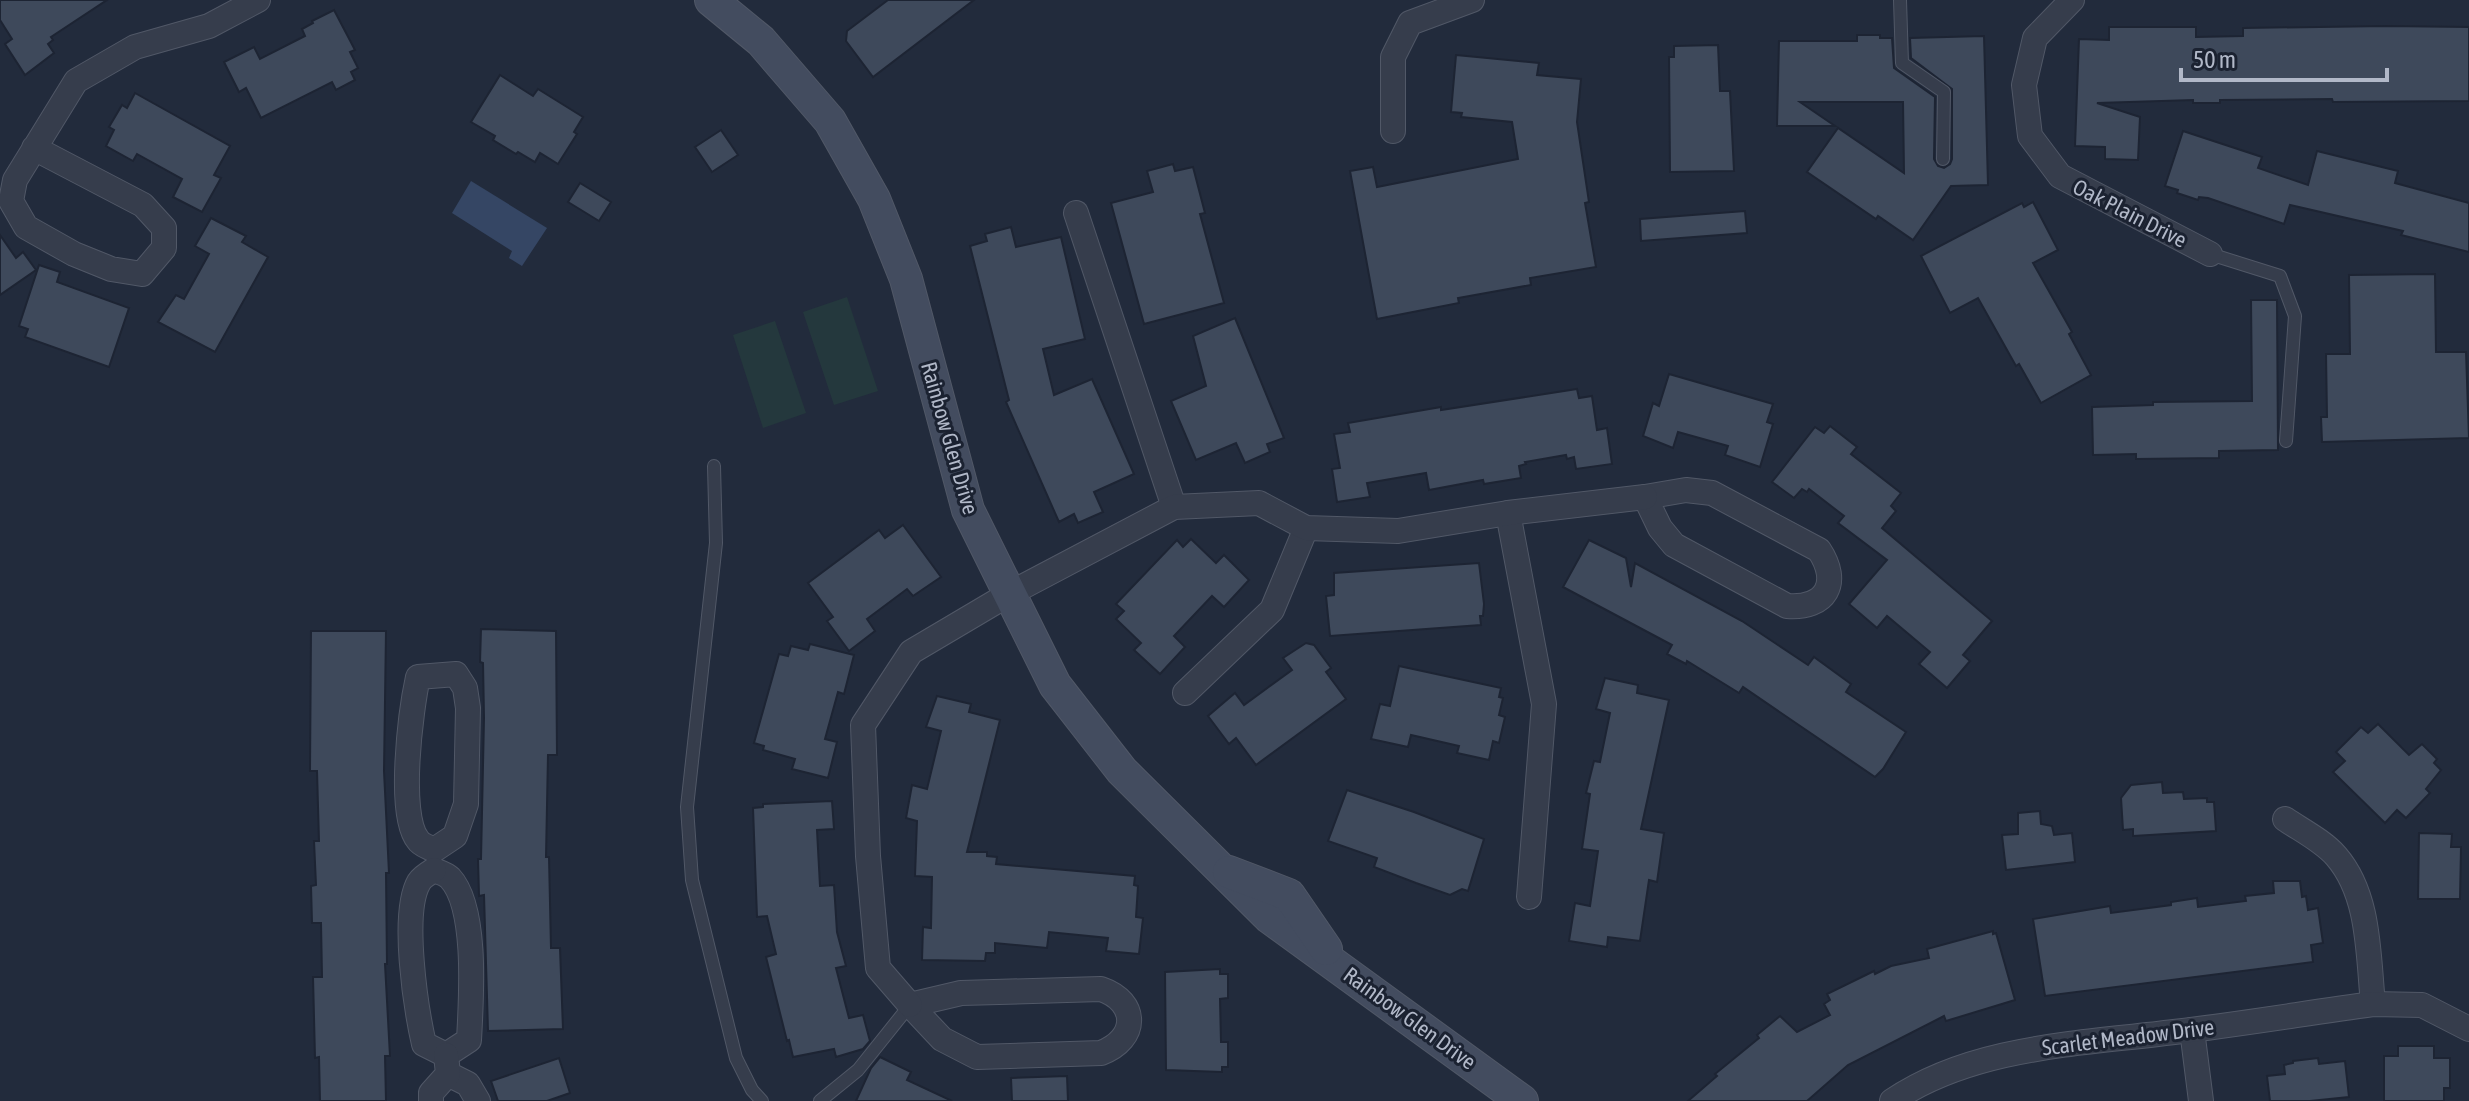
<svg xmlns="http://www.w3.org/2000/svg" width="2469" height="1101" font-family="'Asap Condensed',sans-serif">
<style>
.green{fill:#24383d}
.water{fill:#354664}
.building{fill:#3e495b;stroke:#1d2433;stroke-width:2}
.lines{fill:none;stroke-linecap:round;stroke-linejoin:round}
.lane-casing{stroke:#515867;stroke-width:14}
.street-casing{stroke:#515867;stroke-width:26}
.secondary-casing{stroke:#515867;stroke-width:34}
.lane{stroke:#363d4c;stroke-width:12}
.street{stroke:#363d4c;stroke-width:24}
.secondary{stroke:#434c5f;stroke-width:32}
.labels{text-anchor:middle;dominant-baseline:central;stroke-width:6;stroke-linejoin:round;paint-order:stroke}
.street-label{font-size:22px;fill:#b1b8c8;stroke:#1b2231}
</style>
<rect width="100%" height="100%" fill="#222b3c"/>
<g class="green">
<polygon points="847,297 878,391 834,405 803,312"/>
<polygon points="775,321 806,413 763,428 733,335"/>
</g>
<polygon class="water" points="471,181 547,228 522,266 509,258 512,251 452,213"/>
<g class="building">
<polygon points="0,0 107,0 51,37 53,40 48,44 54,53 25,75 5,44 12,39 0,20"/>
<polygon points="888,0 974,0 873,77 846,41 847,31"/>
<polygon points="334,10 355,50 350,52 358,68 351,72 355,80 336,90 332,82 261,118 246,88 239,92 224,62 254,47 260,59 305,36 302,29 313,23 312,21"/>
<polygon points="2386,26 2469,27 2469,101 2333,102 2332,99 2220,100 2220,103 2193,103 2193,100 2097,103 2140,117 2138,160 2105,159 2105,147 2075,146 2079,39 2109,40 2109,27 2196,27 2196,37 2243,36 2243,28"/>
<polygon points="1857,35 1880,35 1880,38 1892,38 1894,68 1935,97 1934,159 1938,166 1944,168 1950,164 1952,159 1952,89 1911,58 1910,38 1984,36 1988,185 1951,186 1913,240 1878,216 1876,219 1807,172 1838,128 1904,173 1903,102 1800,102 1835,126 1777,126 1779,41 1857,41"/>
<polygon points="1718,45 1720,91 1730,91 1734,171 1670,172 1669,57 1674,57 1674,46"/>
<polygon points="1456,55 1539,63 1537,75 1581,79 1577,122 1589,202 1585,203 1596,267 1530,278 1531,285 1458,298 1459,303 1377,319 1350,171 1373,167 1377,187 1518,159 1512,122 1461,117 1462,113 1451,112"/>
<polygon points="500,75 533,96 538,89 583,117 574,132 577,134 558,164 540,153 535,162 518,152 516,154 493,140 495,136 471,122"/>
<polygon points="135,93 230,146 214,175 221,178 202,212 173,197 182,179 137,154 133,161 106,146 114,130 109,127 122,105 127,108"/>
<polygon points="721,130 738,155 712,172 695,147"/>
<polygon points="2183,131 2262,157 2258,168 2308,185 2317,151 2398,171 2395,183 2469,203 2469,252 2401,235 2403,231 2290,205 2284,224 2208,198 2199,197 2198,200 2177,193 2178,190 2165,186"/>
<polygon points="1173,164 1175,171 1193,167 1205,213 1200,214 1224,303 1144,324 1111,203 1153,192 1147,171"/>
<polygon points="580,183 611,202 599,221 568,202"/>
<polygon points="2033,202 2058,250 2033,263 2072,332 2069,334 2091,375 2041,403 2019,364 2016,366 1978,298 1950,313 1921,256 2022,203 2024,207"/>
<polygon points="1745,211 1747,233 1641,241 1640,219"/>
<polygon points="211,218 246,236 242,242 268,257 215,352 158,322 176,295 184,299 209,254 195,246"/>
<polygon points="1011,227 1016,247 1061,237 1085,339 1043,349 1054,395 1092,379 1134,474 1094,492 1103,512 1078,523 1074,514 1059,522 1006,402 1009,400 970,246 987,241 985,234"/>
<polygon points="0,235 16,258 23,252 36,270 0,295"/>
<polygon points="39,265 60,272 57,282 129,308 109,367 25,337 28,329 19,326"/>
<polygon points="2435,274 2436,352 2466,352 2469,438 2322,442 2321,417 2327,417 2326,354 2350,354 2349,275"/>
<polygon points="2251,300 2277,300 2278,450 2219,451 2219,458 2136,459 2136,454 2093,455 2092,407 2153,405 2153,402 2252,401"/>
<polygon points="1235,318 1284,438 1267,444 1270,452 1245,463 1236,443 1196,460 1171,401 1206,386 1193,336"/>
<polygon points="1669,374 1773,404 1767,422 1773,424 1760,467 1725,455 1728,446 1678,432 1673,448 1643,436 1653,403 1659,406"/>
<polygon points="1577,389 1579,398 1592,396 1597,430 1607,428 1612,464 1576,469 1574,457 1567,459 1566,455 1525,462 1526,464 1519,466 1521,478 1484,484 1483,480 1429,490 1426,473 1367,483 1370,497 1337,502 1332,469 1340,468 1334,434 1350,432 1348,423 1441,407 1441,410"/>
<polygon points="1830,426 1857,447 1851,454 1901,493 1891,506 1896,511 1882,528 1992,621 1963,655 1970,661 1947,688 1919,664 1930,652 1887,616 1877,628 1849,604 1887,560 1838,523 1844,516 1809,489 1807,492 1802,489 1794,498 1772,482 1815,427 1824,433"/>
<polygon points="903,525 941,577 913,596 907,589 867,619 875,631 849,651 827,621 833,617 808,583 879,530 885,538"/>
<polygon points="1191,539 1216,563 1224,555 1249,580 1224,607 1212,596 1174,636 1185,647 1160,674 1134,650 1141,643 1116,619 1124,611 1116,604 1177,540 1183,547"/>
<polygon points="1589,540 1626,558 1631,587 1635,563 1742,621 1808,665 1814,657 1851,684 1846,692 1906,732 1883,769 1875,777 1743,687 1739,693 1687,661 1686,664 1667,654 1672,645 1563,587"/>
<polygon points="1479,563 1484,604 1483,616 1480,616 1481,625 1330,636 1326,596 1334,595 1334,573"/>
<polygon points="481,629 556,631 557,755 548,755 546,857 549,857 551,948 560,948 563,1029 488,1031 484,895 479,896 478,859 481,859 484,718 483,663 480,662"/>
<polygon points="311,631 386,631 384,771 389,873 386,873 387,964 385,964 390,1056 385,1056 386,1101 320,1101 319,1057 315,1058 313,977 322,977 321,923 312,923 311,886 316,885 314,841 319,841 317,771 310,771"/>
<polygon points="1306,643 1314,645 1331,668 1326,672 1346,699 1256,765 1236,738 1229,744 1208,716 1235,693 1244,705 1292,670 1283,658"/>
<polygon points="810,644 854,655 844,694 838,692 825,739 837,742 828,778 792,769 795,759 763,750 764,746 754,743 779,654 788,656 791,646 808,650"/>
<polygon points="1399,666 1501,688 1499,697 1503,698 1499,715 1505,717 1499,743 1493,741 1489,760 1457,753 1459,746 1411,735 1408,747 1371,739 1380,704 1390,706"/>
<polygon points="1605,678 1638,685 1637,693 1669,700 1641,829 1664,833 1657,882 1649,880 1640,941 1608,937 1607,947 1569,941 1575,903 1590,906 1598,851 1582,849 1590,794 1586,793 1594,761 1600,762 1610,713 1596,709"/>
<polygon points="937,696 971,704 969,712 1000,720 967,852 987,852 987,856 997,857 996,864 1135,876 1134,885 1138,886 1136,917 1143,918 1139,954 1106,951 1108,938 1049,932 1047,948 995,943 995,953 986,953 985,961 922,960 923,927 931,928 932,877 915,876 917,821 906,818 912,785 927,789 941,731 926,727"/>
<polygon points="2378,724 2409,755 2422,744 2437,759 2434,763 2441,770 2426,789 2430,793 2406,818 2397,810 2385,823 2333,772 2345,761 2336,752 2361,727 2368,733"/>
<polygon points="2162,782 2163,793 2183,792 2184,799 2207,798 2207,802 2214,802 2216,831 2133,836 2133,829 2123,830 2121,798 2131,785"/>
<polygon points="1347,790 1414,812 1484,839 1468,891 1462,889 1450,895 1416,883 1374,867 1377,858 1328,841"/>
<polygon points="832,801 834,829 817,830 820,886 834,885 837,932 846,966 836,968 849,1018 863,1015 870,1041 863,1049 836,1057 834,1049 793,1057 789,1040 787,1041 766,957 776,954 767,916 757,917 753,808 763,807 763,804"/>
<polygon points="2040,811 2041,824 2052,826 2054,835 2072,833 2075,862 2006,870 2002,835 2018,834 2018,813"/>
<polygon points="2419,833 2452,834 2451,847 2461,847 2460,899 2418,899"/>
<polygon points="2273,881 2300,881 2302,897 2306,896 2308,910 2318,908 2323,943 2311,945 2313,962 2045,996 2033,919 2110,906 2111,913 2171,905 2171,902 2197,898 2198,907 2246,901 2245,896 2274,893"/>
<polygon points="1993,931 1993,934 1996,933 2015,1000 1946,1021 1944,1016 1848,1065 1807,1101 1688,1101 1717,1076 1715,1074 1759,1038 1757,1035 1780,1016 1797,1032 1830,1015 1824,1004 1830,1000 1827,994 1874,971 1875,974 1891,966 1929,958 1927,949"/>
<polygon points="1220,969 1220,974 1228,974 1228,998 1220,999 1221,1042 1228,1042 1228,1067 1222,1067 1222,1072 1166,1070 1165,972"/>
<polygon points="2398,1046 2434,1046 2434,1058 2450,1058 2450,1088 2444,1088 2444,1101 2384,1101 2384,1056 2398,1056"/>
<polygon points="880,1057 911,1072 907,1080 952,1101 856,1101 871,1068"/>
<polygon points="559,1058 570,1093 547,1101 498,1101 491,1081"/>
<polygon points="2318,1058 2319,1064 2345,1061 2349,1097 2310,1101 2270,1101 2267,1076 2285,1074 2284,1065 2293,1063 2293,1061"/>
<polygon points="1067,1076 1068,1101 1012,1101 1011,1078"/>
</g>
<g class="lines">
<defs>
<g id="lane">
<polyline points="1900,0 1902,63 1944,92 1943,159"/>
<polyline points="2210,254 2280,276 2295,316 2286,441"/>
<polyline points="714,466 716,543 687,807 692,880 736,1058 752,1090 762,1101"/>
<polyline points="820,1101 858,1070 910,1005"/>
</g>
<g id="street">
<polyline points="2072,0 2035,38 2024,85 2030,136 2060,176 2210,254"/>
<polyline points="1393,131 1393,57 1410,23 1472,0"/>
<polyline points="34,148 143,205 164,228 164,248 142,274 111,269 74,254 26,227 11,201 15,180 76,81 135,47 209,26 258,0"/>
<polyline points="1076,213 1174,507"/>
<path d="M 1686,490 L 1712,493 L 1819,550 C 1841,583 1826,609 1787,606 L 1674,545 L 1660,528 L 1645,497 Z"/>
<polyline points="1508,513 1544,704 1529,897"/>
<path d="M 456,674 L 465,688 L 468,708 L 466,804 L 455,836 L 434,850 C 429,847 421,845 418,840 C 397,815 411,709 418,677 Z"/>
<polyline points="1185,693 1272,610 1306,528"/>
<path d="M 2285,819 C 2301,830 2323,841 2336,856 C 2370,895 2368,954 2373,1004"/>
<path d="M 434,870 C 439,872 446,874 450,878 C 478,908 471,1001 469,1040 L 446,1055"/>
<path d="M 434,870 C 429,873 422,877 419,882 C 401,913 416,1009 424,1044 L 446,1055"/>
<path d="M 1101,989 C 1139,1002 1138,1039 1101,1053 L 977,1057 L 942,1039 L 910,1005 L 961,993 Z"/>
<polyline points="910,1005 878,968 868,856 863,725 911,652 1009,594 1174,507 1259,503 1306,528 1398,531 1508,513 1645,497"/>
<polyline points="2192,1030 2201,1101"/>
<polyline points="448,1074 468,1084 478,1101"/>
<polyline points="431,1101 431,1093 448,1074 446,1055"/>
<path d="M 1892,1101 C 1973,1046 2080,1044 2174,1032 C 2241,1024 2307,1013 2373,1004 L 2422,1005 L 2469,1029"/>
</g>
<g id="secondary">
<polyline points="711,0 761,41 830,121 874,199 906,279 968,510 1055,685 1122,771 1269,917 1522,1101"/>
<polyline points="1229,872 1289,895 1326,949"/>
</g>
</defs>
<use href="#lane" class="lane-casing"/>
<use href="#street" class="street-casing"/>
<use href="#secondary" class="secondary-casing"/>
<use href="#lane" class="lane"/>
<use href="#street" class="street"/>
<use href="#secondary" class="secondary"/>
</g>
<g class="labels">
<g class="street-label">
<text transform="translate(2130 213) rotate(27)">Oak Plain Drive</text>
<text transform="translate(950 438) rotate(74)">Rainbow Glen Drive</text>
<text transform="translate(1410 1018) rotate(36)">Rainbow Glen Drive</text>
<text transform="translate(2128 1037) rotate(-7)">Scarlet Meadow Drive</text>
</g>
</g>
<path d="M2181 68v12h206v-12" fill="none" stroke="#b1b8c8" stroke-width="4"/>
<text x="2193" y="68" font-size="24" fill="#b1b8c8" stroke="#1b2231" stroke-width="6" paint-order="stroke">50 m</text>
</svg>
